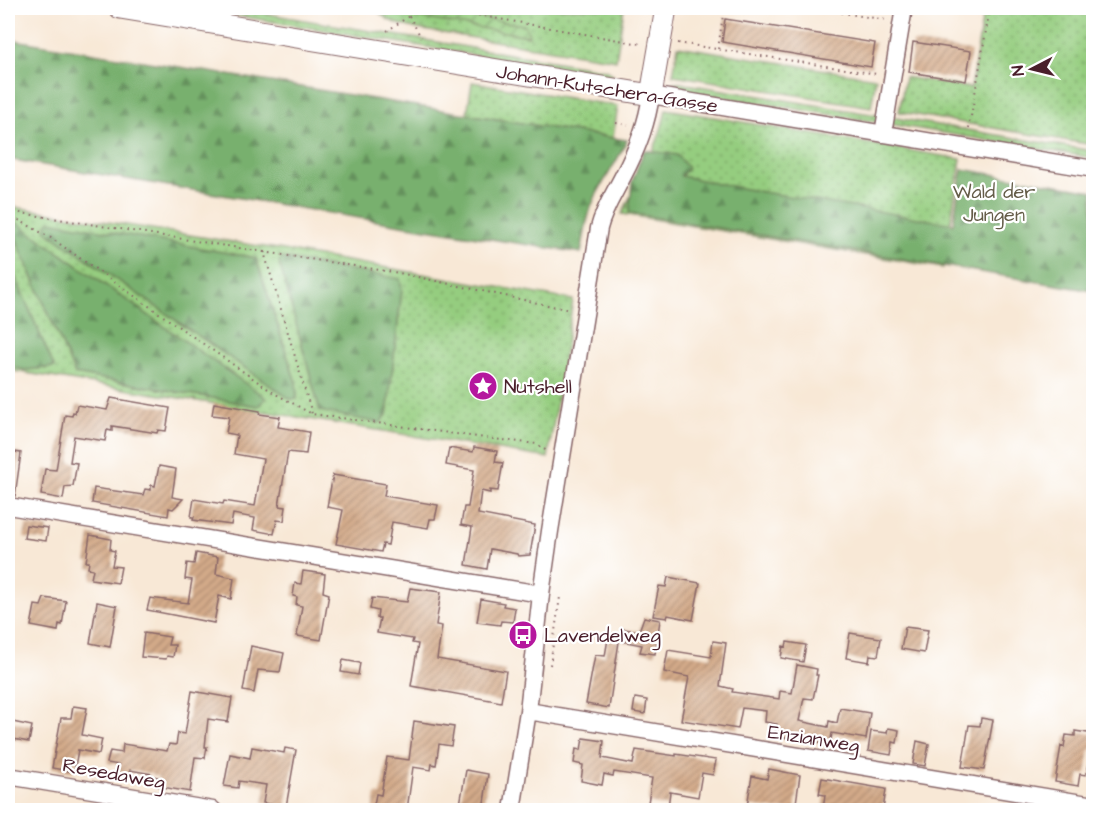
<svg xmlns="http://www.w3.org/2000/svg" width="1101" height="818" viewBox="0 0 1101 818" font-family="'Architects Daughter',sans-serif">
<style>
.grass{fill:url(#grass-dots);stroke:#707655;stroke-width:1.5;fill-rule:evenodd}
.forest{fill:url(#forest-firs);stroke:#61684c;stroke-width:1.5}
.garden{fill:url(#garden-furrows);stroke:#707655;stroke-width:1.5}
.building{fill:url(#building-hatch)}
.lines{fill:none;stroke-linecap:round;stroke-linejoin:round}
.minor-casing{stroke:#876567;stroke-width:19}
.tertiary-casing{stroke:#876567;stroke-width:23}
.path{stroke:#876567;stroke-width:2;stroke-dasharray:1.5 4.5;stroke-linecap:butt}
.minor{stroke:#fff;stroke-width:16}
.tertiary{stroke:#fff;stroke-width:21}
.labels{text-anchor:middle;stroke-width:4.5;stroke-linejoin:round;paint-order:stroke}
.street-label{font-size:20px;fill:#4a1f2b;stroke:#fff}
.park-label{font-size:20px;fill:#645c48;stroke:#fff}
.poi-label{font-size:20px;fill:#4a1f2b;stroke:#fff;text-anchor:start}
</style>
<defs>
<pattern id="grass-dots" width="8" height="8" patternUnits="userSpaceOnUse" patternTransform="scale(1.5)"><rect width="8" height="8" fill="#95cd7f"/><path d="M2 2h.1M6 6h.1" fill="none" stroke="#7ca668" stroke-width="1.8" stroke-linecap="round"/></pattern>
<pattern id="forest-firs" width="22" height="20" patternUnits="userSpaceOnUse" patternTransform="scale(1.5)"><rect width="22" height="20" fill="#78b06e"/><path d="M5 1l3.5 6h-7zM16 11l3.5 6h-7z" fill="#648f5b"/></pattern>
<pattern id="garden-furrows" width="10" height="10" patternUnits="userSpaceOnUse" patternTransform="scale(1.5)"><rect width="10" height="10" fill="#95cd7f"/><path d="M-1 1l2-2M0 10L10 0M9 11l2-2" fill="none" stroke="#7ca668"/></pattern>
<pattern id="building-hatch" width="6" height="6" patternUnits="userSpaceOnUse" patternTransform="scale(1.5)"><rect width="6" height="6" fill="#d3aa89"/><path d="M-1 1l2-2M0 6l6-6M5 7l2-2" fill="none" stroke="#ad8a70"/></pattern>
</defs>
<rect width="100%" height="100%" fill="#fff"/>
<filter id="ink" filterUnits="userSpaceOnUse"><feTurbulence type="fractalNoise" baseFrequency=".0167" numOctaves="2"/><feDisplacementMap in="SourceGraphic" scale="12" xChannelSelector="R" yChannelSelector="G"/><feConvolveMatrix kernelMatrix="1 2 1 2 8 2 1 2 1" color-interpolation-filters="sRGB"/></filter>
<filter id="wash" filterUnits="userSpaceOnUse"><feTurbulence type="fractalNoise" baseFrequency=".008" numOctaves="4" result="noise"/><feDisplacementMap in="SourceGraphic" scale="24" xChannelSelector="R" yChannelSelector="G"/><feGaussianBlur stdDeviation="1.35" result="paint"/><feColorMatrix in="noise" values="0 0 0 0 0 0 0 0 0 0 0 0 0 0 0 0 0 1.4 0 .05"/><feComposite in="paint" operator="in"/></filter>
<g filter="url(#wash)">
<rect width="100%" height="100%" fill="#f8e8d6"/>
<!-- grass -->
<path class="grass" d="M190 8H232L606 70 613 75 610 78 607 77Z
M376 8H624L616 60 417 29C401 25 385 22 376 8Z
M984 8H1093V145L899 112 905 77 971 88Z
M678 46 876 78 871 107 673 75Z
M472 82 618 106 613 138 467 114Z
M674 82 884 116 882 123 679 90Z
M666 109 961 159 943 268 622 214C637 181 660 146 666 109Z
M890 117 1093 151V158L889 124Z
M8 206 278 249 573 300 548 458 8 370V366L25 370 54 367 8 260ZM17 223 266 398 258 406 75 374 10 226ZM46 230 256 258 296 383 297 399H290ZM399 279 402 289 387 415 320 411 316 394Z"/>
<!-- forest -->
<path class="forest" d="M8 39 613 138 627 140C619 159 607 175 597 194 587 212 585 233 581 253L407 226 8 159Z
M644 150 677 155 688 168 681 176 751 190 953 224 962 169 1093 191V291L629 213 632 182Z
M49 221 256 258 296 383 297 399H290L45 230Z
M17 223 266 398 258 406 75 374 10 225Z
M282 258 400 279 402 289 387 415 380 423 320 411 279 262Z
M8 260 54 367 25 370 8 366Z"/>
<!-- garden -->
<path class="garden" d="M421 8 523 25 526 26 529 36 414 17Z"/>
<g id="blocks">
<!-- building -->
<path class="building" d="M725 19 875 43 871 67 722 42Z
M913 42 971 51 966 81 909 72Z
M111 398 170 408 166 431 158 430 157 433 112 426V431L107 430 105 441 74 436 70 462 77 463 73 486 65 487 63 499 41 495 45 469 56 470 65 415 72 416 73 412 75 413 77 405 107 410Z
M214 403 260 411 259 414 280 417 278 427 309 432 306 454 288 452 279 506 286 507 284 521 277 520 274 534 253 530 255 518 233 514 231 525 193 520 194 517H191L194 499 223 504 224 501 255 506 263 459 234 454 237 435 226 433 229 417 212 415Z
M474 447 497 451 495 462 503 463 498 491 490 490V493L481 491 478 514 535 525 530 555 518 556 517 554 490 549 487 569 466 565 472 527 461 525 464 507H468L474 470 446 465 449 448 473 452Z
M8 451 21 453 15 496H8Z
M159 466 176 469 172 497 183 499 173 509 169 508 168 516 92 503 94 488 143 495 145 489 151 490V485L155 486Z
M333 475 386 484 384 496 438 505 435 519H430L428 528 392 522 388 545 383 544 381 552 336 544 343 510 327 507Z
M26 525 48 528 46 541 24 538Z
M90 535 111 539 110 550 115 551 112 566 121 567 118 583 91 579 93 569 88 568 89 562H86Z
M196 553 218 557 216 574 234 578 231 599 219 596 214 623 147 610 150 598 188 603 192 580 185 579 187 563 194 564Z
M303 571 325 574 323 592 329 594 321 640 297 636 302 606 296 605 297 597 293 596 295 583 301 584Z
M668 577 700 583 693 620 668 615 667 618 653 616 659 586 666 587Z
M410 588 441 592 436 625 442 626 437 659 506 671 501 702 411 686 418 644 412 643 413 639 377 633 380 618H377L378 611 370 609 372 598 407 602Z
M44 598 66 601 62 625 59 624 58 631 31 626 35 605 41 606Z
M481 599 504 603 503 606 515 608 513 622 501 621 500 625 477 622Z
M97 602 117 606 110 647 90 643Z
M644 617 660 620 655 654 640 652 642 645 621 641 623 629 639 631Z
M905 627 928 630 924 653 901 649Z
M144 633 170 637 168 645H175L173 657 167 656 166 659 141 657Z
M609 633 620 635 609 708 586 704 595 655 605 656Z
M850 633 881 638 878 656 870 655 869 662 846 658Z
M713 641 726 643 720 686 733 689 732 692 779 699 780 691 792 693 797 665 817 669 816 675H818L813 699 804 698 799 721 828 727 829 721 837 723 840 708 870 713 866 739 832 733 830 745 775 736 777 724 765 722 766 711 742 708 738 729 681 720 689 677 664 672 668 650 711 657Z
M787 642 806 645 803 662 781 658 783 646 786 647Z
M251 646 284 653 280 672 258 670 254 693 243 691Z
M343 660 360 663 358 675 341 672Z
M192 691 232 698 228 722 208 719 205 747H207L205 758 195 757 190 792 156 786 158 777 152 776V774L130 770 128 780 117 778 119 765 107 763 110 751 122 753 123 744 167 751 169 744 176 745 178 733 185 734Z
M635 698 647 700 645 714 633 712Z
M73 706 87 708 82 735 102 739 99 754 78 750 74 772 52 768 61 718H71Z
M981 718 993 720 984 770 962 767 969 725 980 726Z
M8 721 32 726 29 742 8 738Z
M414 721 454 727 451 746 439 744 436 765 432 764 431 770 413 767 407 810H373L376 794 381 795 387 757 409 760Z
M888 728 899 730 897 743 893 742 891 755 868 751 871 731 887 733Z
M1075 731 1094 734V750L1090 749 1086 775 1080 774 1078 786 1055 782 1061 746 1064 747 1066 735 1075 736Z
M583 738 604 741 602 758 633 764 636 750 676 756V754L716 760 713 775 702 773 698 797 670 792 668 807 648 803 652 778 614 772 613 776 604 774 602 785 581 781 583 765 574 763 576 749 581 750Z
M917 741 929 744 925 766 913 764Z
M252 747 284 753 285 748 296 750 286 807 263 803 266 785 239 781 238 788 224 786 230 754 250 758Z
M769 769 800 775 795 810H777L747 806 752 776 767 779Z
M466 770 488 774 483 810H459Z
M822 778 886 789 883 810H823L825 795 819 794Z"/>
</g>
</g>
<g filter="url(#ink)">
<use href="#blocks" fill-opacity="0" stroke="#876567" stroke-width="1.5"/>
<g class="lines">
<!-- minor casing -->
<g class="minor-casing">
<path id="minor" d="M883 134 904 8
M8 506 541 594
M528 711 1094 805
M8 776 213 810
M512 810 528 711 541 594 550 531 599 228C604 208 614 194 623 176 637 150 647 125 651 95L1094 169"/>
</g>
<!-- tertiary casing -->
<g class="tertiary-casing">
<path id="tertiary" d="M120 8 651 95 666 8"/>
</g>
<!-- path -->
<path class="path" d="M437 8 641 44
M812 8 886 20
M409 16 421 37
M387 31 409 16 412 8
M678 43 877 74
M718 49 724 8
M616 123 628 125
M969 128 990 8
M8 211 264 252 312 414
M8 214 51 238 274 393 312 414 485 438 537 444 548 452
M264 252 399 273 570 310
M550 665 560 597 557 596"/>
<!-- minor -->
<use href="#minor" class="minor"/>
<!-- tertiary -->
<use href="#tertiary" class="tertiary"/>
</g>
</g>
<!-- icons -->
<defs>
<g id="sight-disc" transform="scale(1.5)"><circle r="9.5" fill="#b5179e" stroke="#fff"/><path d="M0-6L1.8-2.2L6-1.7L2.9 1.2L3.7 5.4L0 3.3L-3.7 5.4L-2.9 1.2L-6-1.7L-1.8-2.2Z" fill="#fff"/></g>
<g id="bus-disc" transform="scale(1.5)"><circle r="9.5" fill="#b5179e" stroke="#fff"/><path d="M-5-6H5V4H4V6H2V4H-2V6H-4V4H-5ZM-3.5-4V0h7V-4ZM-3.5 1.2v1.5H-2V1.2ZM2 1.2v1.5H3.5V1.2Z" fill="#fff"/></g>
</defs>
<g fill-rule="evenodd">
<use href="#sight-disc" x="483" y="386"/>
<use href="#bus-disc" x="523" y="635"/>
</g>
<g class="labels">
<!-- street labels -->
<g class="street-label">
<text transform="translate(607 88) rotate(9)" y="7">Johann-Kutschera-Gasse</text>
<text transform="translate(814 738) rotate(9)" y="7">Enzianweg</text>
<text transform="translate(114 773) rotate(10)" y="7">Resedaweg</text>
</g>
<!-- park labels -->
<g class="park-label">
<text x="994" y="198">Wald der<tspan x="994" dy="23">Jungen</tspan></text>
</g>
<!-- poi labels -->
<g class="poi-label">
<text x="504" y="393">Nutshell</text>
<text x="544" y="642">Lavendelweg</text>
</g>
</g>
<!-- margin -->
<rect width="1101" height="818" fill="none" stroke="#fff" stroke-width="30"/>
<!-- north arrow -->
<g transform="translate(1032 69) rotate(263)" stroke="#ffffff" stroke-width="4.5" paint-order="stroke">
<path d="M0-4.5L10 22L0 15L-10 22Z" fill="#4a1f2b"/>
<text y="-9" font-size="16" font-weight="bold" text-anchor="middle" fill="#4a1f2b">N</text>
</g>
</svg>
